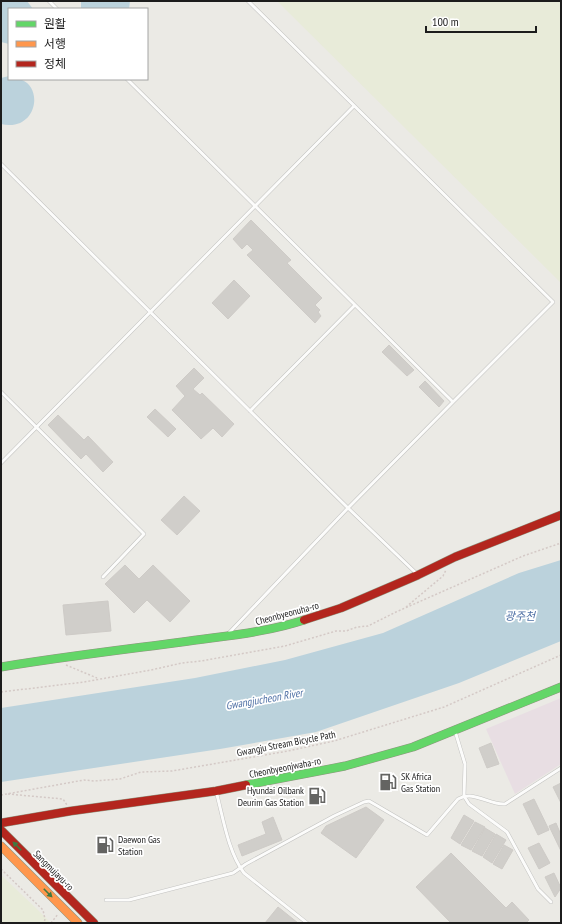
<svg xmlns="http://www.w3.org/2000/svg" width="562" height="924" viewBox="0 0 562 924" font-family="'PT Sans Narrow','Noto Sans KR',sans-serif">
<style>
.industrial{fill:#e8dee3}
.farmland{fill:#e8ebd9}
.water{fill:#bbd2dc}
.building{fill:#d0ceca;stroke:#cecbc7}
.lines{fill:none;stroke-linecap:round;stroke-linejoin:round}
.lane-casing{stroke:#c3c3c1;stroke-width:4}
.fast-casing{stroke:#8f937e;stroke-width:9}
.slow-casing{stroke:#8f937e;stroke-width:9}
.jam-casing{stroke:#8f937e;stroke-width:9}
.path{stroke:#d4c9c6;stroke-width:1.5;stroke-dasharray:2 2;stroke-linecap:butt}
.lane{stroke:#fcfcfb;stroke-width:3}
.fast{stroke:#63d668;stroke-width:8}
.slow{stroke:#ff974d;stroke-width:8}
.jam{stroke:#b3261e;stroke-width:8}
.oneway{fill:#407942}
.labels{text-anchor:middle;stroke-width:3.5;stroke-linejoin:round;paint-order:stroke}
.street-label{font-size:10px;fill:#1c1c1c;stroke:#fff}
.poi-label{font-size:10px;fill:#1c1c1c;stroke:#fff;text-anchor:start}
.water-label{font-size:11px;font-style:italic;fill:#4f70a5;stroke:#fff}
</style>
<rect width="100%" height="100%" fill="#ebeae5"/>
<!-- industrial -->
<path class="industrial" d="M561 698V764L515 794 486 729Z"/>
<!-- farmland -->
<path class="farmland" d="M277 1H561V283Z
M1 875 37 909 51 923H1Z"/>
<!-- water -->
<path class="water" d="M1 1H27L33 9H9V44L1 42Z
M81 1H130L129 9H81Z
M9 76V79C13 79 18 78 22 80 44 89 36 132 1 124V78Z
M561 560V641L459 683 316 732 220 749 1 782V708L195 678 285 660 383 633 519 573Z"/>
<!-- building -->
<path class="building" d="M251 220 291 260 287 263 322 298 315 305 320 310 318 312 321 316 315 323 247 255 253 250 247 244 242 249 233 239Z
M234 280 250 296 228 319 212 303Z
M389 345 414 370 407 376 382 352Z
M194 368 204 378 193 389 200 395 202 393 234 424 222 437 213 428 201 439 172 410 185 396 176 386Z
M425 381 444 401 439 407 419 387Z
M155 409 176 429 168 437 147 417Z
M58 415 84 440 88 436 113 462 103 472 86 454 81 459 48 425Z
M184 496 200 511 177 535 161 520Z
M125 565 139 579 153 565 190 601 170 622 147 600 134 613 105 584Z
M108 601 111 631 66 635 63 605Z
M491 743 499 764 487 768 479 748Z
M561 783V803L553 787Z
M534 799 549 830 538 835 523 804Z
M366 807 384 820 356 858 321 833 326 826Z
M464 815 474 821 460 844 451 838Z
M273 817 282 840 242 856 238 845 266 834 262 822Z
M475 822 485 827 471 850 461 845Z
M556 823 561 835V851L549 826Z
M485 828 495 834 482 856 472 851Z
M496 834 506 840 492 863 483 857Z
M539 843 550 863 539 869 528 848Z
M504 845 513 850 502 869 493 864Z
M451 853 506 908 512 902 529 920 526 923H451L416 887Z
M554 873 561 888 555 897 545 877Z
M278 907 298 923H265Z"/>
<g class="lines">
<!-- lane casing -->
<g class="lane-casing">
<path id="lane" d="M49 1 57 9
M248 1 553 302 453 402
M127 79 453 402 348 508 229 633
M1 164 348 508 417 574
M1 392 144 534 103 577
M250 411 355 305
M1 463 354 106
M455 731 465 764 464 796 469 804 507 832 538 889 551 902
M216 791C223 817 228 852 244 873L307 923
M106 900H129L233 873 246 864 334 816 364 802 369 801 427 835 458 799C474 790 488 805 505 804L561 768"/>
</g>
<!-- fast casing -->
<g class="fast-casing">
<path id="fast" d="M1 667C61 657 121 650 182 642 222 636 265 633 304 620
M246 785 345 766 413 747 561 687"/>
</g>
<!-- slow casing -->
<g class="slow-casing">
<path id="slow" d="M1 846 78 923"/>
</g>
<!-- jam casing -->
<g class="jam-casing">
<path id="jam" d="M304 620 341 608 418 575 455 557 561 515
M1 823 71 811 216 791 246 785
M1 830 94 923"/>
</g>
<!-- path -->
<path class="path" d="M406 607 443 576 446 570
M66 665 97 678
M1 692 84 682 151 670 182 663 201 661 285 646 336 631H346L357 627 368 626 396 612 523 556 561 543
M8 794 63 799 67 805
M1 795 84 780 94 781 120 779 141 772 172 771 288 751 334 741 444 707 561 655
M1 869 43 910 45 919 44 923
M51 923 58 914"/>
<!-- lane -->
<use href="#lane" class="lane"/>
<!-- fast -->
<use href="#fast" class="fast"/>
<!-- slow -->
<use href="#slow" class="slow"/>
<!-- jam -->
<use href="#jam" class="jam"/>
</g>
<!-- one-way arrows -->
<defs><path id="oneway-solid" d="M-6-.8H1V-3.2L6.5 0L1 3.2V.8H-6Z"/></defs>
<g class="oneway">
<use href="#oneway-solid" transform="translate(17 846) rotate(-135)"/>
<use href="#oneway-solid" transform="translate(48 893) rotate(45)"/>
</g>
<!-- icons -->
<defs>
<g id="fuel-bare" transform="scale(1.38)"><path d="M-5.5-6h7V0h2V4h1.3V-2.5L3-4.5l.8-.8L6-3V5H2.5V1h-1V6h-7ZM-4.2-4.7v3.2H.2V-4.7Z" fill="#646462" stroke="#fff" stroke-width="2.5" paint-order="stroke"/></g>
</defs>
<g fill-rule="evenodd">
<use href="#fuel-bare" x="388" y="782"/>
<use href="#fuel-bare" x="317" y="796"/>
<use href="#fuel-bare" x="105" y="845"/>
</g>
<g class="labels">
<!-- street labels -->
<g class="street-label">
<text transform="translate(287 613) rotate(-15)" y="4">Cheonbyeonuha-ro</text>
<text transform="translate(286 743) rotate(-11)" y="4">Gwangju Stream Bicycle Path</text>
<text transform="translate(285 767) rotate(-11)" y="4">Cheonbyeonjwaha-ro</text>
<text transform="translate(54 870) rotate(45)" y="4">Sangmujayu-ro</text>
</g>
<!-- poi labels -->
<g class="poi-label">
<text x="401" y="780">SK Africa<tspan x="401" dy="12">Gas Station</tspan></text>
<text x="304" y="794" text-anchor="end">Hyundai Oilbank<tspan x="304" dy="12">Deurim Gas Station</tspan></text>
<text x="118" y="843">Daewon Gas<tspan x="118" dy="12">Station</tspan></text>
</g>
<!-- water labels -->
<g class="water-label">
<text x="520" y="620">광주천</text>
<text transform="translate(264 699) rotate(-10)" y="4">Gwangjucheon River</text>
</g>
</g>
<!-- border -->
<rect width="562" height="924" fill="none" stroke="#1c1c1c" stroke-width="4"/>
<!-- legend -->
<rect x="8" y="8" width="140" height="72" fill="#ffffff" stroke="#a4a4a4"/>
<rect x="16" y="21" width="20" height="6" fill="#63d668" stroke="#a4a4a4"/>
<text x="44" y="28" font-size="12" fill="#1c1c1c">원활</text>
<rect x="16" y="41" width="20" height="6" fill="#ff974d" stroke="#a4a4a4"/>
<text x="44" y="48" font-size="12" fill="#1c1c1c">서행</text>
<rect x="16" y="61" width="20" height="6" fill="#b3261e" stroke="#a4a4a4"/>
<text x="44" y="68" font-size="12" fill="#1c1c1c">정체</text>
<!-- scale -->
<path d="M426 26v6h110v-6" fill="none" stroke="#1c1c1c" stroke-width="2"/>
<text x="432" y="26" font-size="12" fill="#1c1c1c" stroke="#ffffff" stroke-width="3" paint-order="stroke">100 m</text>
</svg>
